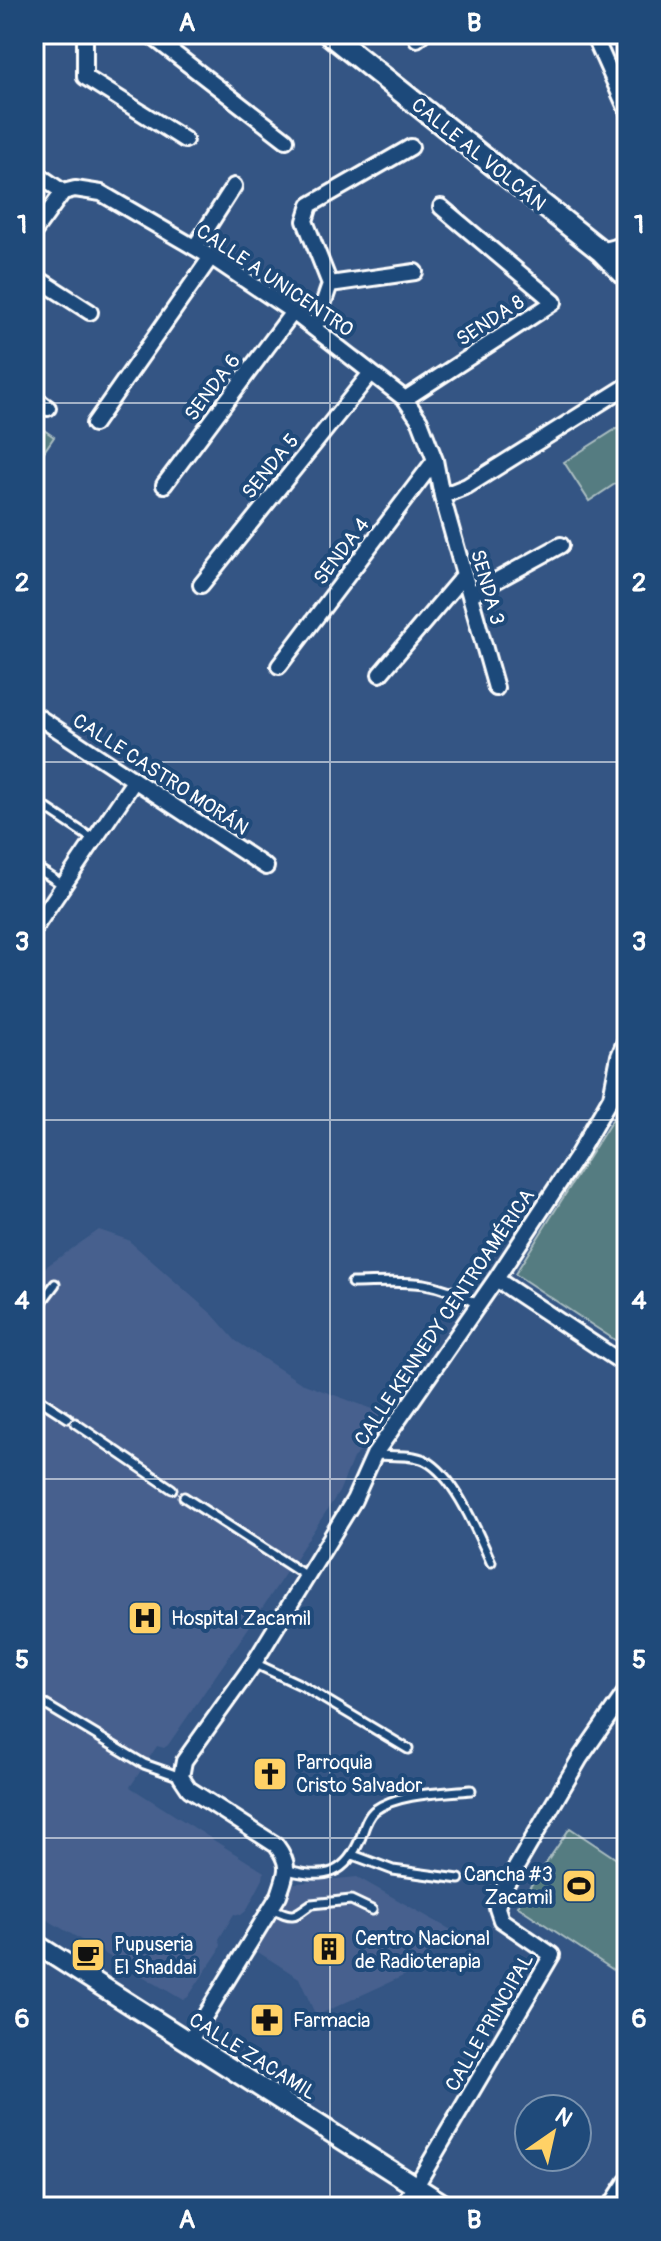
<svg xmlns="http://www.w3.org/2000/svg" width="661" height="2241" viewBox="0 0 661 2241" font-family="Pangolin,sans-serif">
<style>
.built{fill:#47618e}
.green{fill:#547b81;stroke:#aabdc0;stroke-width:2}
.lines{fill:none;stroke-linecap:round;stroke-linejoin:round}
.service-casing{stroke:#fff;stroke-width:13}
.minor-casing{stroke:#fff;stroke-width:20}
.tertiary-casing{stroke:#fff;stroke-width:24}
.secondary-casing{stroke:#fff;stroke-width:26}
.service{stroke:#1f4a7a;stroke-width:7}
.minor{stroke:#1f4a7a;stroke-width:14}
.tertiary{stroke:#1f4a7a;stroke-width:18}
.secondary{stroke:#1f4a7a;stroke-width:20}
.grid{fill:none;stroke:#fff;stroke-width:2;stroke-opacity:0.55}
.labels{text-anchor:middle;stroke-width:8;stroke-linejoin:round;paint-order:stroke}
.street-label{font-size:20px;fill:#fff;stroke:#1f4a7a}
.poi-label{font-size:20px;fill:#fff;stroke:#1f4a7a;text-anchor:start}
.neatline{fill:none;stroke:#fff;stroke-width:3}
.grid-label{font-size:26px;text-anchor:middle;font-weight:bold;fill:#fff}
</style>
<rect width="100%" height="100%" fill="#345584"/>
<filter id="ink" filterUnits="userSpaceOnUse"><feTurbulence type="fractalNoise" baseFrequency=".0125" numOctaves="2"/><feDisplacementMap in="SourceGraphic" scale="16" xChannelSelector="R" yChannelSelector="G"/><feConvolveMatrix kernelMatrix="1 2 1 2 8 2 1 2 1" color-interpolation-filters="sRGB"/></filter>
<g filter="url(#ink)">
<!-- built -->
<path class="built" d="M99 1230 128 1240 213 1315 236 1341 301 1383 381 1412 368 1445 353 1458 339 1492 265 1604 168 1745 164 1748 157 1746 130 1787 264 1872 263 1879 246 1911 241 1915 234 1914 219 1939 221 1945 219 1951 188 1997 183 2000 34 1912V1275Z
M357 1877 453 1931 414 1971 316 2016 299 1978 250 1947 288 1884Z"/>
<!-- green -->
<path class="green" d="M34 423 54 437 34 466Z
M624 424 627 429V476L589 501 564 462Z
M621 1106 627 1110V1348L515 1274Z
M570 1828 627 1866V1979L517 1906Z"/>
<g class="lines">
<!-- service casing -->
<g class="service-casing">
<path id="service" d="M34 800 94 840
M34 866 63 885
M352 1283C404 1282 431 1277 477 1304
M34 1312 55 1284
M34 1396 68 1418
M75 1423 172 1489
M376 1455C391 1456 413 1454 426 1461 455 1476 478 1534 491 1562
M184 1497 306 1576
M254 1663 301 1685 408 1749
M34 1698 144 1764 181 1777
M353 1855 393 1870 459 1879
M288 1870C325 1880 346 1875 361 1837 364 1828 367 1816 375 1810 398 1793 443 1793 471 1790
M271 1908C294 1918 292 1918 311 1904L351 1900 372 1910"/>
</g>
<!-- minor casing -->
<g class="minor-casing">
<path id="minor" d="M85 34V77L185 140
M149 34 286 140
M593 34 627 110
M417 39 422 34
M34 172 63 192
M34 232 63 192 75 189 101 193 211 257 293 312 405 399 420 421 435 460 442 496 496 688
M195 247 234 186
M601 251 627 244
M34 276 90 312
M330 284 415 272
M315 328 330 284 305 221 310 205 411 147
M34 398 48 408
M405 399 554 302 441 207
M94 424 211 257
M164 485 293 312
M442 496 467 486 627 386
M201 585 371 373
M470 595 561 545
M279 666 435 460
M380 674 464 575
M34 714 266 867
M34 929 134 781
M496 1279 627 1366
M189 2042 279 1895C287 1872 291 1865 276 1845L189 1789 181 1777 184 1761 254 1663 354 1500 374 1455 496 1279 577 1156 611 1097 619 1056 627 1037
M400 2207 416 2186 552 1955 501 1920 497 1908 500 1895 580 1758 627 1690
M610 2207 627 2181"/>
</g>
<!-- tertiary casing -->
<g class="tertiary-casing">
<path id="tertiary" d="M34 1943 448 2207"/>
</g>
<!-- secondary casing -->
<g class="secondary-casing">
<path id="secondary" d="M329 34 601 251 627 277"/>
</g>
<!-- service -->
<use href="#service" class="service"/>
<!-- minor -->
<use href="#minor" class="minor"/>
<!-- tertiary -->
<use href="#tertiary" class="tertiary"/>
<!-- secondary -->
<use href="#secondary" class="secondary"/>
</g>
</g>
<!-- grid -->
<path class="grid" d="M330 34V2207M34 403H627M34 762H627M34 1120H627M34 1479H627M34 1838H627"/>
<!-- icons -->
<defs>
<g id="hospital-square" transform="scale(1.8)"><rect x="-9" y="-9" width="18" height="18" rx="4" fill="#ffd166" stroke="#1f4a7a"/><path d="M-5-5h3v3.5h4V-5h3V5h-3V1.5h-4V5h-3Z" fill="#111"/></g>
<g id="church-square" transform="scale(1.8)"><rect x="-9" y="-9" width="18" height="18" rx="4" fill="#ffd166" stroke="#1f4a7a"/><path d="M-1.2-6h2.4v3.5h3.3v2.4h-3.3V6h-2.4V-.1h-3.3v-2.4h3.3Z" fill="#111"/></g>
<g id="stadium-square" transform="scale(1.8)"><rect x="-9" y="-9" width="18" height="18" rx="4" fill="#ffd166" stroke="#1f4a7a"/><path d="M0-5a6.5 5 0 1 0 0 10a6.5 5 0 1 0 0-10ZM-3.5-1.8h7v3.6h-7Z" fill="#111"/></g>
<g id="building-square" transform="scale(1.8)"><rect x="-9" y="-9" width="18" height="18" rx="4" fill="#ffd166" stroke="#1f4a7a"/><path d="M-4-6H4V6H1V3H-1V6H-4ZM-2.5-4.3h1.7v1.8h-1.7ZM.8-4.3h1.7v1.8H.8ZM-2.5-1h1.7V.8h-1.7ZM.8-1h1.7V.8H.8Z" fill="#111"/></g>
<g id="cafe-square" transform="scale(1.8)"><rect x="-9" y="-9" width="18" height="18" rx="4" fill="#ffd166" stroke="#1f4a7a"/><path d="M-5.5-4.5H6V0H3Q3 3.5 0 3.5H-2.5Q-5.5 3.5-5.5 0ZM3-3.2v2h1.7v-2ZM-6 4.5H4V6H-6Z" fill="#111"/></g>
<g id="pharmacy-square" transform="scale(1.8)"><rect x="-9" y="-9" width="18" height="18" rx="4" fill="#ffd166" stroke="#1f4a7a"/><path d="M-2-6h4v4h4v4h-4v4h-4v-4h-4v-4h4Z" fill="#111"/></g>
</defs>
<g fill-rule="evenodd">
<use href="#hospital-square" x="145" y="1618"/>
<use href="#church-square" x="270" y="1774"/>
<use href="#stadium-square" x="579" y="1886"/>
<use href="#building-square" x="329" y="1949"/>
<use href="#cafe-square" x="88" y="1955"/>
<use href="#pharmacy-square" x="267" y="2020"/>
</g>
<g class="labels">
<!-- street labels -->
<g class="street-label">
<text transform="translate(479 154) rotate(39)" y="7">CALLE AL VOLCÁN</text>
<text transform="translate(275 280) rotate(34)" y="7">CALLE A UNICENTRO</text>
<text transform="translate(490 320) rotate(-33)" y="7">SENDA 8</text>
<text transform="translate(212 387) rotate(-53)" y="7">SENDA 6</text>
<text transform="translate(270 466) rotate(-51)" y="7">SENDA 5</text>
<text transform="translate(341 551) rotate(-53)" y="7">SENDA 4</text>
<text transform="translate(488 587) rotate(74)" y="7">SENDA 3</text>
<text transform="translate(161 774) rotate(33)" y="7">CALLE CASTRO MORÁN</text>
<text transform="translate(444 1317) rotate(-56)" y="7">CALLE KENNEDY CENTROAMÉRICA</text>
<text transform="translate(489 2022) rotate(-60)" y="7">CALLE PRINCIPAL</text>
<text transform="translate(253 2056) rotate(32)" y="7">CALLE ZACAMIL</text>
</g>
<!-- poi labels -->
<g class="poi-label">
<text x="171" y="1625">Hospital Zacamil</text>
<text x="296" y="1769">Parroquia<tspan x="296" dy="23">Cristo Salvador</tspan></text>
<text x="553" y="1881" text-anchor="end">Cancha #3<tspan x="553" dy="23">Zacamil</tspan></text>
<text x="355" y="1945">Centro Nacional<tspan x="355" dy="23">de Radioterapia</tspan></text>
<text x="114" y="1951">Pupuseria<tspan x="114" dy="23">El Shaddai</tspan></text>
<text x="293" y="2027">Farmacia</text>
</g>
</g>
<!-- margin -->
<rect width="661" height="2241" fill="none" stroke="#1f4a7a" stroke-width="88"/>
<!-- north arrow -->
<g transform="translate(553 2133) rotate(34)"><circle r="38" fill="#1f4a7a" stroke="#7992af" stroke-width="2"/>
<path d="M0-6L14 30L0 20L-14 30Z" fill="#ffd166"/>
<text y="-12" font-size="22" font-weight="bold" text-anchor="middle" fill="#ffffff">N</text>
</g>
<rect x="44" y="44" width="573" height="2153" class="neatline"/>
<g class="grid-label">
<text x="187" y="31">A</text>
<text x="474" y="31">B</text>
<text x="22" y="233">1</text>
<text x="639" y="233">1</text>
<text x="22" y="591">2</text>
<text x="639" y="591">2</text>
<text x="22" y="950">3</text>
<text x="639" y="950">3</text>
<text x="22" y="1309">4</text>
<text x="639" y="1309">4</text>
<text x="22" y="1668">5</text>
<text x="639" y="1668">5</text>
<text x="22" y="2027">6</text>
<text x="639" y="2027">6</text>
<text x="187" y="2228">A</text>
<text x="474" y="2228">B</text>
</g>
</svg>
